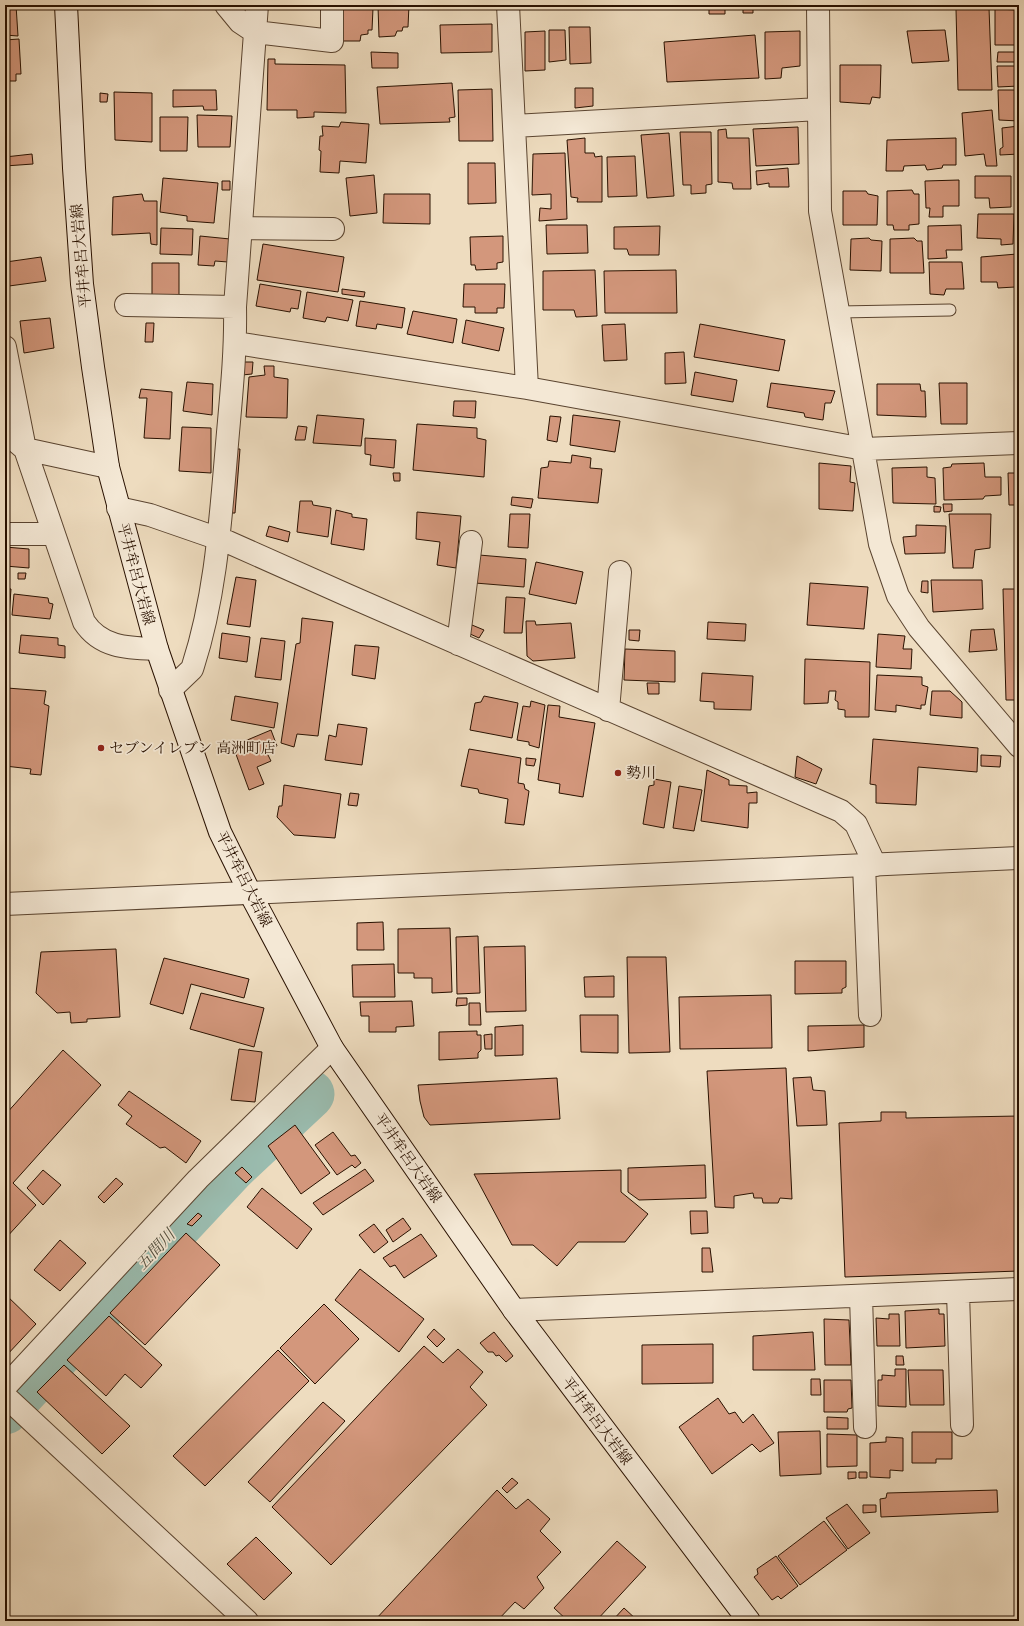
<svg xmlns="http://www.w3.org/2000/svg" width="1024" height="1626" viewBox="0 0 1024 1626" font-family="Cardo,'Noto Serif JP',serif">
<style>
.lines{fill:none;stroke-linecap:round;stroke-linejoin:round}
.river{stroke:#9abcaf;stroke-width:49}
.building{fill:#d3977c;stroke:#291100}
.service-casing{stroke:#5a4430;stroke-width:13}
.minor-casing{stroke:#5a4430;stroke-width:24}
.tertiary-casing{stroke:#5a4430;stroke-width:24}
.secondary-casing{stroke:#291100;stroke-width:24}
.service{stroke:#f4e8d5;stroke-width:11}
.minor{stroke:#f4e8d5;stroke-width:22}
.tertiary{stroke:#f4e8d5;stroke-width:22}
.secondary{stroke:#f4e8d5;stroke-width:22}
.poi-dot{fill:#8f2418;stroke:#f4e8d5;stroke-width:1.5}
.labels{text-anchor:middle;stroke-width:3.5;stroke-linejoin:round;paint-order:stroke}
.street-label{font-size:15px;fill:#291100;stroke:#f4e8d5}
.poi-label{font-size:15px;fill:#291100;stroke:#f4e8d5;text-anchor:start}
.water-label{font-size:16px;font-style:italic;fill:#514d3d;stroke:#f4e8d5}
</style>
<rect width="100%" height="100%" fill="#eedcbf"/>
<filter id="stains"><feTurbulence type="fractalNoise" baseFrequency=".005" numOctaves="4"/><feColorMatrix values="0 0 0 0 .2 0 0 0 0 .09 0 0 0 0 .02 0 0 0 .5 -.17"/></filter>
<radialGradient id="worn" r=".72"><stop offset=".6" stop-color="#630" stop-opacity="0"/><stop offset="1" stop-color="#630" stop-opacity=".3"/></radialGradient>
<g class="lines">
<!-- river -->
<path class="river" d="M5 1410 232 1167 310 1094"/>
</g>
<!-- building -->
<path class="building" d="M5 5H16L18 36 5 35Z
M409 5 408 27H403L402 31H397L395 36 379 37 378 6Z
M547 5H604L547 9Z
M709 5H725V14H709Z
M753 6V13H743V7Z
M342 8H373L372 30H368V34L361 35 360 41H342Z
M989 8 992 90H958L956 9Z
M995 9 1019 10V45H995Z
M492 24V52L441 53 440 25Z
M569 27H590L591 63 570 64Z
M549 30H565L566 60 549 62Z
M945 30 949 61 912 63 907 31Z
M545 31V70L525 71V32Z
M800 31V66L782 68 781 78 765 79V32Z
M755 35 759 78 667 82 664 42Z
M19 39 21 74H16V81H5V40Z
M371 52 398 53V68H372Z
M998 52H1019V62H997Z
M268 59H275V64L345 65 346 113 314 112V117L297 118V110H267Z
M840 65H881L880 98 872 97 870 104 840 102Z
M997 66H1019V86L998 87Z
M452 83 455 117 449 118 450 122 380 124 377 87Z
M575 88H593V106L575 108Z
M492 89 493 141H459L458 90Z
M173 90H216L217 110H204L203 106 173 107Z
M998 90H1019V121L999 120Z
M114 92 152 93V142L115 140Z
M100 93 108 94 107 102H100Z
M992 110 997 166H986L984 154 965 156 962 113Z
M197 115 232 116 230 147H198Z
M160 117H188L187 151H160Z
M341 122 369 124 366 163 340 161 339 173 320 172 321 151 319 150 320 136H323L322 126 339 127Z
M1019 126V154L1000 155V149L1003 147 1002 128Z
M798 127 799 164 756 166 753 129Z
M726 129 727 138H749L751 189H733L732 183 718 182V130Z
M680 132H711L712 184 706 185V193L691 194V185H683Z
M669 133 674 196 647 198 641 135Z
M585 138V153H594L595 157 602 156V202H577L578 198 571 197 567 140Z
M956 138V165H943L942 168 927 170 925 165 904 166 903 171H886L887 140Z
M565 153 567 219 539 221 540 208 551 209V194L532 195 533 154Z
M32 154 33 164 5 166V157Z
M635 156 637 196 608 197 607 157Z
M468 163H495L496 203 468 204Z
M788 168 789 187H769V183L757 185 756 171Z
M374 175 377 213 350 216 346 178Z
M975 176H1011V207L990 208 989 198H975Z
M163 178 218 183 214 223 187 221V216L160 212Z
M959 180V206H943V217H929L930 208H926L925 181Z
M222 181H230V190H222Z
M912 190 914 194H919V224L909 225V230H894L893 225H887V191Z
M843 191H866L868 194 878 196 877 225H843Z
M142 194 144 201H157V245L151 244 150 233 112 235 113 197Z
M384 194H430V224L383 223Z
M978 214H1014L1013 244 1001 245V239L977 238Z
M546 225H587L588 253 547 254Z
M961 225 962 250H946L947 258 928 259V226Z
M660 226 659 255H629L627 249H614V227Z
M161 228 193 229 192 255 160 254Z
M200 236 230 239 228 262 215 261 214 266 198 265Z
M503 236V262L497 263V269L476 270 475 265H471L470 237Z
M869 238 871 240 882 241 881 271 850 270 851 239Z
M914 238 917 241H922L924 273H890V239Z
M263 244 344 257 338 292 257 280Z
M1017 254 1015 287 998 288 997 282H981V257Z
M41 257 46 281 9 286 6 262Z
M929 262H962L964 289H946L944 295 930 294Z
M152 263H179V298L152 299Z
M595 270 597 316 576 317 574 310H543V271Z
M676 270 677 313H605L604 271Z
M260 284 301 291 298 309 291 308 290 312 256 306Z
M464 284H505L504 308H497V313H475V307H463Z
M342 289 365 292 364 297 342 294Z
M307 292 353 300 348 321 327 317 325 322 303 318Z
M360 301 405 308 402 328 377 324 376 329 356 326Z
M413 311 457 319 453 343 407 334Z
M50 318 54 348 24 353 20 321Z
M466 320 504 328 499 351 462 343Z
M146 323H154L153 342H145Z
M625 324 627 360 604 361 602 325Z
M700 324 785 340 779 371 694 357Z
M684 352 686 383 665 384V353Z
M243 362H253L252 374 242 375Z
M264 366H274V377L288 379 287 418 246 417 249 377 265 375Z
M695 372 737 380 733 402 691 395Z
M187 382 213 384 212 415 183 411Z
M771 383 835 391 831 403H825L823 420 805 417 804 413 767 407Z
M939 383H967V424H941Z
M877 384H920L921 391H925L926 417 877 415Z
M141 389 172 392 170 439 144 438 147 398H139Z
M454 401H476L475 418 453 416Z
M317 415 364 419 361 446 313 443Z
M573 415 620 421 615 452 570 445Z
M550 416 561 417 557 442 547 440Z
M417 424 477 428V438L486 440 484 477 413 470Z
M298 426 307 427 305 440H295Z
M182 427 211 428V473L179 471Z
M365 438 396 440 394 468 370 465 371 455 365 454Z
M234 449H240L235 513H229Z
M572 455 591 458 590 468 602 469 598 503 538 498 541 468 548 467 549 461 571 463Z
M819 463 851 466 850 482 855 483 853 511 819 509Z
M984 463 985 477H1001V495L985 496 983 499 944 500 943 468 951 467 952 464Z
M927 467V477L935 478 936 504 893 503 892 468Z
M393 473H400V481H394Z
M1008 473H1018L1019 505H1009Z
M512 497 533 499 531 508 511 505Z
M300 501H312L313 505 331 508 328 537 297 532Z
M943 504H952V511L944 512Z
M934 506 941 507 940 512H934Z
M336 510 352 514V517L367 519 364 550 331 544Z
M417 512 461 516 456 568 437 565 440 542 416 539Z
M510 514H530L528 548 508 547Z
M949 514H991L990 548 975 550 973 568H953Z
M916 525 946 526 945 553 905 554 903 537 916 536Z
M269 526 290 532 288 542 266 536Z
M5 547 29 549V568L5 566Z
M479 555 526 559 524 587 475 583Z
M536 562 583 572 576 604 529 594Z
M18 573H26L25 579H18Z
M236 577 256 580 250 627 227 624Z
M931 580H982L983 609 933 612Z
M922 581H928V593L921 592Z
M810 583 868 587 864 629 807 625Z
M5 588 11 589 9 617H5Z
M1003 589H1019V700H1006Z
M14 594 48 598 49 603 53 604 50 619 12 615Z
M506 597 525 598 522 633H504Z
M302 618 333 622 318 736 297 734 294 747 281 743 296 644 300 643Z
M526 621H535L536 625 571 623 575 658 533 661 527 656Z
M708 622 746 624 745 641 707 639Z
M472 625 484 630 479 638 468 633Z
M994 629 997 650 969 652 971 630Z
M629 630H640L639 641 629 640Z
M222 633 250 637 247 662 219 658Z
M878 634 905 636 903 649H912L911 669 876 667Z
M5 635H9L5 666Z
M21 635 58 638V645L65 646V658L19 653Z
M261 638 285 641 281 680 255 677Z
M355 645 379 647 375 679 352 675Z
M625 649 675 651V682L624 680Z
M805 659 870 662 869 717H845V710L838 709V702L835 700 836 691H829L828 703 804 704Z
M702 673 753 676 751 710 714 709V702L700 701Z
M877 675 922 677V685L928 687 925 705H921V709L896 705V712L875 710Z
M647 683H659V694H648Z
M7 688 46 691 44 704 49 706 41 775 30 774 31 769 5 766V706Z
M932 691H950L962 702V718L930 715Z
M235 696 278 703 274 728 231 720Z
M484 696 518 703 512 738 470 730 475 703 481 702Z
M531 701 545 705 539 748 529 745V742L517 740 523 706 530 707Z
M548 705 560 706 559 717 595 723 583 797 559 793 560 784 538 780Z
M338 724 367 728 362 765 325 760 329 735 336 737Z
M271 730 277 746 266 751 271 761 257 767 264 784 249 790 233 746Z
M873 739 978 748 977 772 918 767 916 805 876 803V785L870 784Z
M469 749 521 758 518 783 524 784 525 789 529 791 524 825 505 823 508 799 479 793 478 789 461 786Z
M981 755 1001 756 1000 767 981 766Z
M797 756 822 769 816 784 795 777Z
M526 758 536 759 534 766 526 765Z
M707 770 729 780V785L747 786V793L757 792V803H749L748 828 701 821Z
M654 779 671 782 664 828 643 824 649 786 654 785Z
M284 785 341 794 335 838 294 835 277 817 279 806H282Z
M679 786 702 790 694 831 673 828Z
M350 793 359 794 357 806 348 805Z
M383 922 384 950H357V923Z
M450 928 452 992 432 993V978H414V973H398V929Z
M478 936 480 993 457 994 456 937Z
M525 946 526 1011 486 1012 484 947Z
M116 949 120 1017 87 1019V1022L71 1023 70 1012 57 1013 36 993 41 952Z
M627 957H666L670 1052 629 1053Z
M164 958 249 979 244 998 191 984 183 1014 150 1004Z
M795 961H846V987L842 989V993L795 994Z
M394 964 395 997H353L352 965Z
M614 976V997H585L584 977Z
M201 993 264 1008 254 1047 190 1029Z
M771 995 772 1048 680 1049 679 997Z
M457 998H467V1005L456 1006Z
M412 1001 414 1026 396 1027V1032H369V1016H361L360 1002Z
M469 1003H480L481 1025H469Z
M580 1015H618V1053L581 1052Z
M523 1025V1055L495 1056V1027Z
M864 1025V1047L808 1051V1026Z
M477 1031V1035H481V1050L478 1053V1058L439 1060V1032Z
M492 1034V1049H485L484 1035Z
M239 1049 262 1052 255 1102 231 1100Z
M63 1050 101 1085 13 1183 36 1205 5 1239V1115Z
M786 1068 792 1199 780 1198 778 1203H763L762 1198H754L753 1193 734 1196V1208L715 1207 707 1071Z
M811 1077 813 1090 825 1091 827 1125 797 1126 793 1078Z
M557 1078 560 1119 430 1125 424 1117 420 1101 418 1085Z
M129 1091 201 1141 186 1163 165 1147 160 1148 126 1124 132 1116 118 1105Z
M881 1112H906V1118L1019 1116V1271L845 1277 839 1123 881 1121Z
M295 1125 330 1173 301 1194 268 1146Z
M333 1132 351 1156 355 1155 361 1163 355 1168 352 1165 337 1175 315 1145Z
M705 1165 706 1198 639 1200 628 1192V1168Z
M242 1167 252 1177 246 1183 235 1173Z
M365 1169 374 1181 323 1215 313 1203Z
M43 1170 61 1185 43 1205 27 1188Z
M621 1170V1192L648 1214 625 1242H578L557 1266 533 1245H512L474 1174Z
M116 1178 123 1184 104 1203 98 1197Z
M262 1188 312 1229 297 1249 247 1207Z
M690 1211H707L708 1233 691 1234Z
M198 1213 202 1216 192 1226 187 1224Z
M403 1218 411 1229 393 1242 386 1230Z
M374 1224 388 1242 374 1253 359 1235Z
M186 1233 220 1265 145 1345 110 1313Z
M421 1234 437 1256 404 1278 395 1265 390 1267 383 1258Z
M60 1240 86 1263 60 1291 34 1270Z
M702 1248H710L713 1272H702Z
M360 1269 424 1319 399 1352 335 1300Z
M5 1294 36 1324 5 1357Z
M324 1304 359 1339 315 1384 280 1348Z
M939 1309V1314H944L945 1346 906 1348 905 1311Z
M889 1314H899L900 1346H877L876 1318 889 1319Z
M109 1316 162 1365 141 1388 125 1374 106 1396 67 1360Z
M824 1319 849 1320 851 1365H825Z
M434 1329 445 1339 437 1347 427 1337Z
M1018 1329H1019V1380Z
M494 1332 513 1356 506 1362 499 1355 496 1356 493 1352H488L480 1343Z
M813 1332 815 1370H753V1336Z
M713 1344V1383L642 1384V1345Z
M424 1346 443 1363 458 1349 483 1372 470 1387 487 1405 331 1565 272 1507Z
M278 1350 309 1381 205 1486 173 1456Z
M896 1356H903L904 1365H896Z
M64 1365 130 1426 102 1454 37 1392Z
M895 1369H906V1407L878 1406V1380H882V1375L895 1376Z
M908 1370H943L944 1405H910Z
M811 1379H820L821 1395H811Z
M824 1380H851L852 1408 848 1409 847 1412H824Z
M718 1398 729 1414 735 1412 743 1423 753 1414 774 1443 760 1452 752 1444 712 1474 679 1427Z
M323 1402 345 1421 270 1502 248 1482Z
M827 1417 848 1418V1429H827Z
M820 1431 821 1474 780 1476 778 1432Z
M912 1432H952V1459H936V1463H912Z
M827 1434 857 1435V1466L827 1467Z
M886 1437 903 1438V1471L890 1470V1478L870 1477V1443L886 1442Z
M848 1472H856V1478L848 1479Z
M859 1472H867V1478H859Z
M512 1478 518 1483 507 1493 502 1488Z
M497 1490 516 1509 528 1499 550 1519 540 1531 561 1552 537 1577 544 1588 524 1609 515 1602 497 1621H374Z
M997 1490 998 1512 881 1517 880 1499 886 1498 887 1493Z
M847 1504 870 1533 848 1549 826 1518Z
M863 1505H876V1512L863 1513Z
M824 1521 847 1550 800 1585 778 1556Z
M256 1537 292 1573 264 1600 227 1564Z
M617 1541 646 1567 596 1621H568L554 1608Z
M776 1556 798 1586 781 1599 778 1596 772 1600 754 1577 758 1574 757 1569Z
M624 1608 638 1621H612Z"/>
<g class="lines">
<!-- service casing -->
<g class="service-casing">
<path id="service" d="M839 312 950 310"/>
</g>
<!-- minor casing -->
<g class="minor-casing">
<path id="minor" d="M226 5 240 22 255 32 332 41V5
M508 5 527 388
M818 5 820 211 880 544 898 596 919 628 1019 746
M514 126 819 109
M241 228 333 229
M126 305 235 307
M236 343 527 388 864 449 1019 443
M5 347 25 449 84 622C101 648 128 648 157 649
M5 432 25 449 108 467
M118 508 150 515 228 542 347 595 841 811 856 824 875 865
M5 534H54
M458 644 471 542
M170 690 192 669 193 666C215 598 220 526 226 456 230 406 236 357 235 307L257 5
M608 710 620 572
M864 865 870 1015
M958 1292 962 1425
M861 1296 865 1427
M514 1310 1019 1289
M5 1387 198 1179 332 1048
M5 1396 247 1621"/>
</g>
<!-- tertiary casing -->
<g class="tertiary-casing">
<path id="tertiary" d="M5 904 1019 858"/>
</g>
<!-- secondary casing -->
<g class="secondary-casing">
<path id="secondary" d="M66 5 74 168 82 284 93 367 108 467 157 649 220 832 250 893 332 1048 514 1310 749 1621"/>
</g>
<!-- service -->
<use href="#service" class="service"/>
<!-- minor -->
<use href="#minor" class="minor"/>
<!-- tertiary -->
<use href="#tertiary" class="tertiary"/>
<!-- secondary -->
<use href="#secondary" class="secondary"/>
</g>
<!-- markers -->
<g class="poi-dot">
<circle cx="101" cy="748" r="4"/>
<circle cx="618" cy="773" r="4"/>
</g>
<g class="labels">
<!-- street labels -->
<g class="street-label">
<text transform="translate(81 256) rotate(-95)" y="5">平井牟呂大岩線</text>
<text transform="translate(136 574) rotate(75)" y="5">平井牟呂大岩線</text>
<text transform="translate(244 879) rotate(63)" y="5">平井牟呂大岩線</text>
<text transform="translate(408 1158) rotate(55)" y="5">平井牟呂大岩線</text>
<text transform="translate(597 1421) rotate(53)" y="5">平井牟呂大岩線</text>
</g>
<!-- poi labels -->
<g class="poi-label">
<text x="109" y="753">セブンイレブン 高洲町店</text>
<text x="626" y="778">勢川</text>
</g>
<!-- water labels -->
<g class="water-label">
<text transform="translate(155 1249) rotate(-47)" y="6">五間川</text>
</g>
</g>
<!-- margin -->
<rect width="1024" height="1626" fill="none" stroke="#eedcbf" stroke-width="20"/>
<rect x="6" y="6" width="1012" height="1614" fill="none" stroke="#291100" stroke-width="2"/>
<rect x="10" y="10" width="1004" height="1606" fill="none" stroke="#291100"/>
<rect width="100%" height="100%" filter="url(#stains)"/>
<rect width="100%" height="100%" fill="url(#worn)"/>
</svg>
